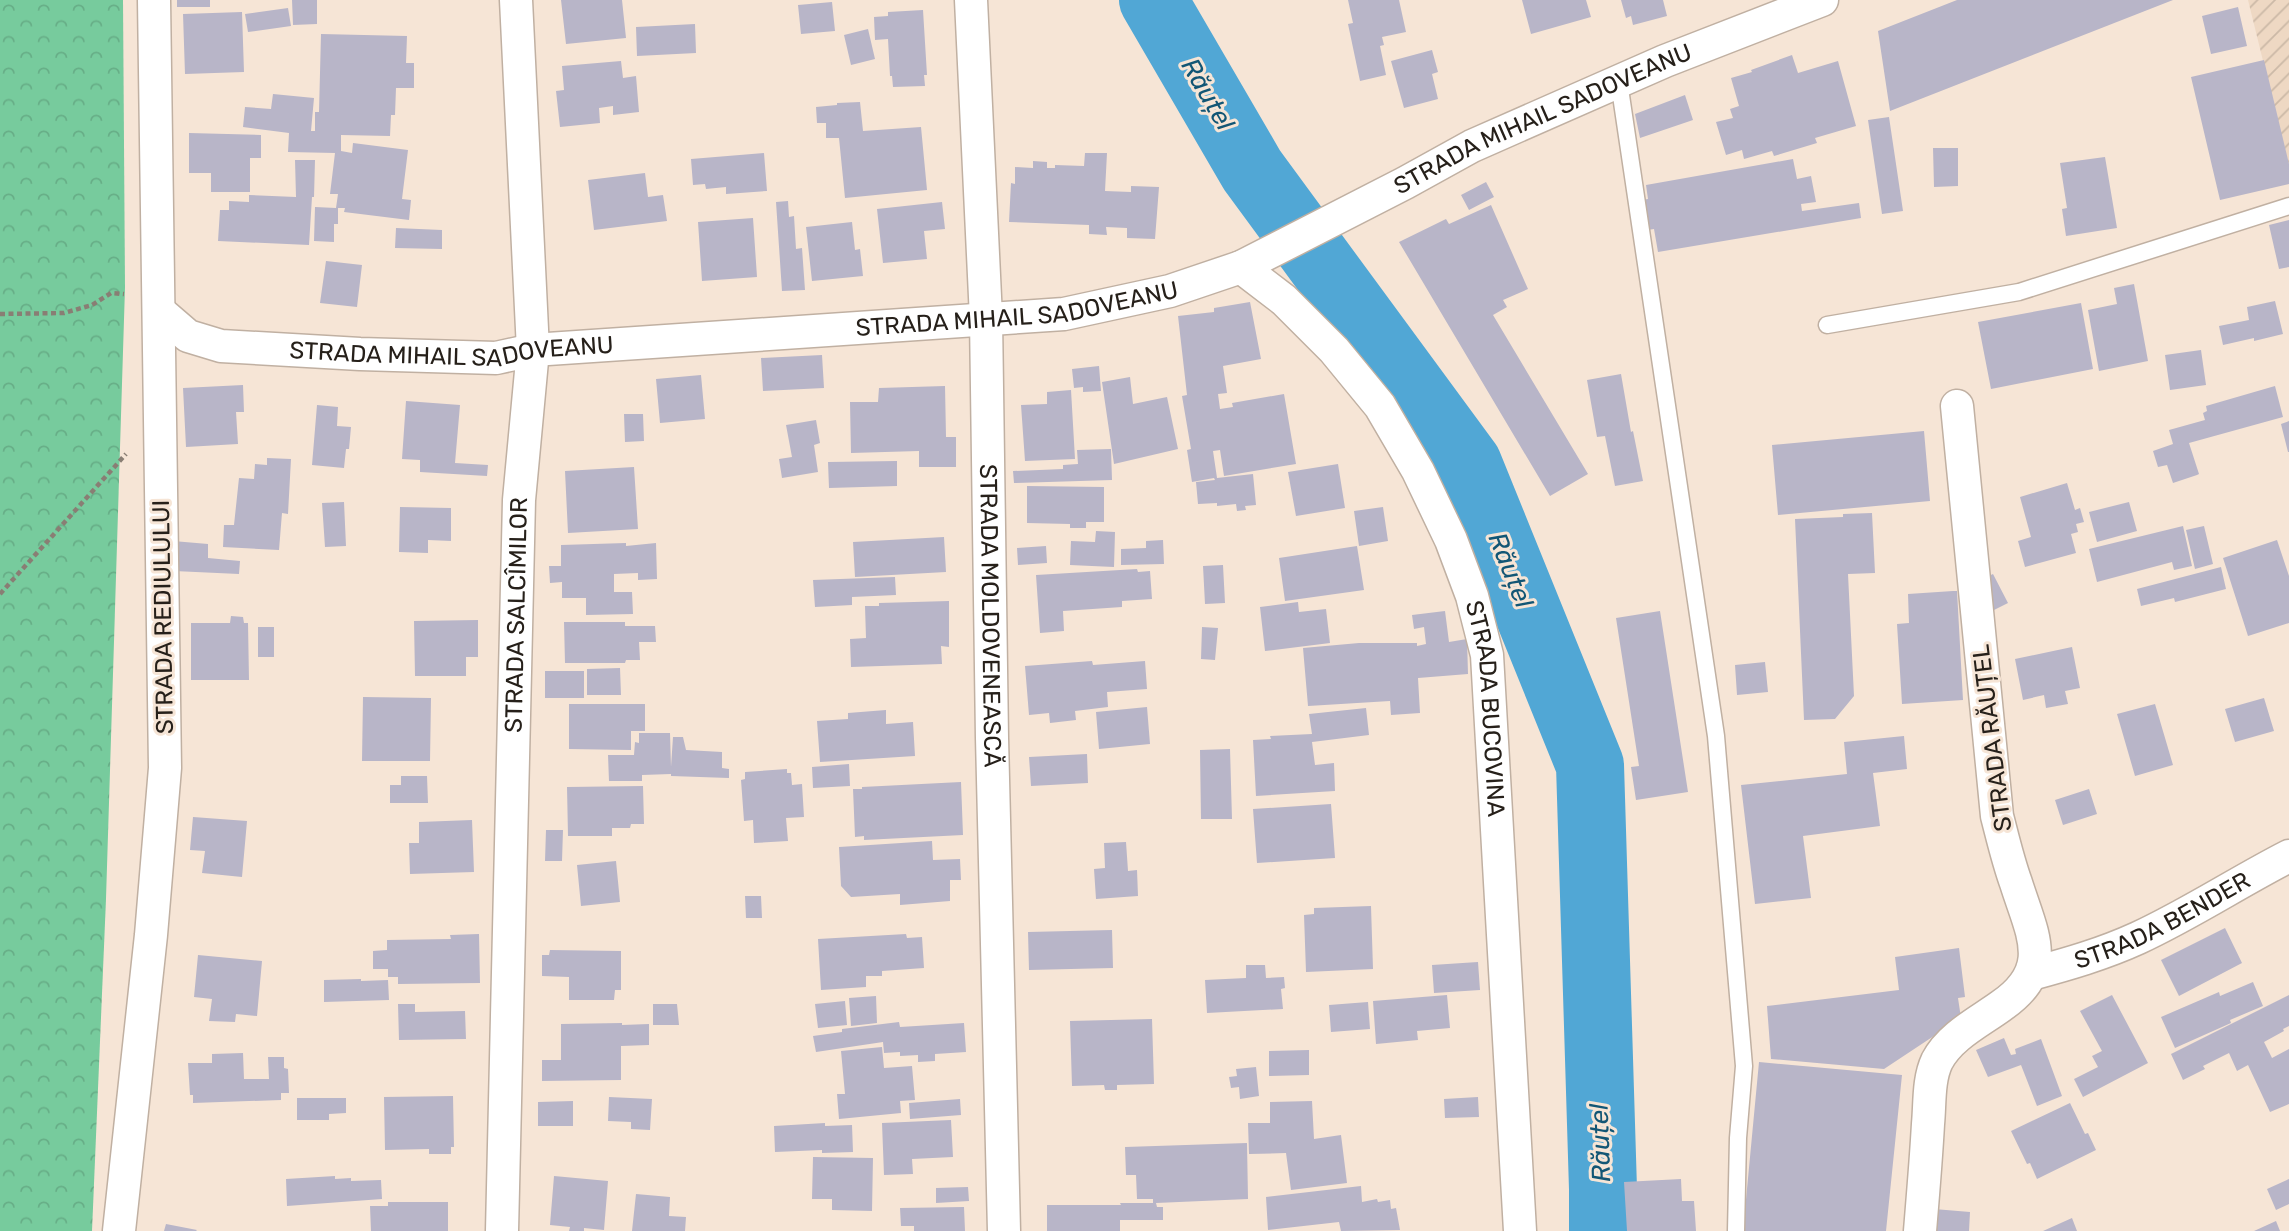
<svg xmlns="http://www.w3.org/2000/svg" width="2289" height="1231" viewBox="0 0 2289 1231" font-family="Rubik,sans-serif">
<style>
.industrial{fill:url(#industrial-furrows)}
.forest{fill:url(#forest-crowns)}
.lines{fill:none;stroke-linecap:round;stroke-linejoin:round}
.river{stroke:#51a7d5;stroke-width:68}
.building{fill:#b8b5c8}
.service-casing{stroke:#c0b0a2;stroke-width:19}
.minor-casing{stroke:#c0b0a2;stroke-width:35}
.path{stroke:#897e74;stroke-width:4.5;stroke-dasharray:5 3.5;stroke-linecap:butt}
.service{stroke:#fff;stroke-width:16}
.minor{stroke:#fff;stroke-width:32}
.labels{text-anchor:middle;stroke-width:6;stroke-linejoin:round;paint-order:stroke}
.street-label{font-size:24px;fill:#26201a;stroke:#f6e5d6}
.water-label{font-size:26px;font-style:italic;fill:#125675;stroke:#f6e5d6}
</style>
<defs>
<pattern id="industrial-furrows" width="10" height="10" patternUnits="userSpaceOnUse" patternTransform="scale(1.75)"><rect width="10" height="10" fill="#eed8c3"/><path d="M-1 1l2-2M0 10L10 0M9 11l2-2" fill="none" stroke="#ccb9a7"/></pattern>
<pattern id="forest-crowns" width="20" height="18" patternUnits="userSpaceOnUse" patternTransform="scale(1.75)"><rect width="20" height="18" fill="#77cb9d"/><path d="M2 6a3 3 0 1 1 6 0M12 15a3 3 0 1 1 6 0" fill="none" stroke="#67ae87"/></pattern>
</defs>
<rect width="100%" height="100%" fill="#f6e5d6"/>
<!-- industrial -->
<path class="industrial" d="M2248 0H2289V166Z"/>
<!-- forest -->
<path class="forest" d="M0 0H123L125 287 106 899 92 1231H0Z"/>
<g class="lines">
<!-- river -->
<path class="river" d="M1153 0 1252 170 1468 464 1590 765 1603 1189V1231"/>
</g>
<!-- building -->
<path class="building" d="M177 0H210V7H177Z
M292 0H317V24L293 25Z
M561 0H622L626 38 566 44Z
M1348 0H1399L1406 32 1382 37 1384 45 1380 46 1386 75 1360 81 1348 24 1353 23Z
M1522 0H1586L1591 17 1531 34Z
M1621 0H1663L1667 16 1633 25 1631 16 1626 18Z
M1957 0H2173L1890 111 1878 31Z
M832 2 835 31 801 34 798 5Z
M2238 7 2247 46 2211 54 2202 16Z
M288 8 291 26 248 32 245 14Z
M923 10 927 75H924L925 86 893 87 892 76H890L888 39 875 40 874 17 888 16V12Z
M242 12 244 72 185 74 183 14Z
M695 24 696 53 637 56 636 27Z
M868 29 875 59 851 65 844 35Z
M321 34 407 36 406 63H414V88H396L395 115H391L390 136 341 135V151L352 153 353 143 408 150 402 199 411 200 409 220 344 212 345 208H338V224H334V242L314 241 315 207 336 208 338 194H330L335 153 288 152 289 133 243 127 245 107 271 109 273 94 314 98 311 131H315V112H319Z
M1432 50 1438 72 1432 74 1438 99 1404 108 1391 61Z
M1792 55 1798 73 1838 61 1856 126 1815 138 1817 143 1774 156 1772 151 1744 159 1742 150 1726 155 1716 122 1733 118 1730 109 1739 106 1731 78 1752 72 1751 70Z
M2264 60 2289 164V184L2220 200 2191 77Z
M621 61 623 78 636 76 639 112 613 115V106L599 108 600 123 560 127 556 91 564 90 562 66Z
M1685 95 1693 120 1640 138 1635 114Z
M860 102 863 131 921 127 927 190 845 198 839 138H826V123H817L816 107 837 105V103Z
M1889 117 1903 211 1882 214 1868 120Z
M189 133 261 135V158H250V192H211V173H189Z
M1933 148H1958V186L1934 187Z
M764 153 767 191 726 194V187L706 189 705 184 693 185 691 159Z
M1085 153H1107L1105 191 1131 192V186L1159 187 1155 239 1127 238V228L1106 227 1107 235 1089 234V225L1009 222 1011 183 1015 184V167L1033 168V161L1047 162V168H1055V165L1084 166Z
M2105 157 2117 228 2066 236 2062 209 2067 208 2060 163Z
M1793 159 1797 179 1811 176 1816 202 1801 204 1802 211 1859 203 1861 218 1658 252 1654 229 1641 231 1635 201 1648 199 1646 185Z
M295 160H315L314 197H312L309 245 218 241 220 210H229V201L249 202V195L296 197Z
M645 173 648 197 663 195 667 221 594 230 588 180Z
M1486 182 1494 197 1469 210 1461 195Z
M788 201 789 217 794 216 796 249 802 248 805 290 782 291 776 202Z
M942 202 945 229 924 231 927 259 883 263 877 209Z
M1491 205 1528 289 1503 300 1507 307 1493 315 1588 474 1550 496 1399 242 1446 219 1449 224Z
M753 218 757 277 702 281 698 222Z
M2289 220V267L2279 269 2269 225Z
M852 222 855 250 860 249 863 276 812 281 806 227Z
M396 228 442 230V249L395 248Z
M326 261 362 265 357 307 320 303Z
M2134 284 2148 361 2099 371 2088 310 2117 304 2114 288Z
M2275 301 2283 334 2254 341V338L2223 345 2219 326 2249 320 2247 307Z
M1250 302 1261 359 1223 366 1227 393 1218 394 1220 409 1233 407 1232 403 1284 394 1296 464 1224 476 1220 450 1213 451 1217 478 1253 474 1256 505 1245 506 1246 510 1237 511 1236 504 1217 506V503L1198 504 1196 482 1215 480 1214 478 1192 482 1187 450 1191 449 1182 396 1187 395 1178 316 1214 312V308Z
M2081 303 2093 369 1991 389 1978 322Z
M2201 350 2206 385 2170 390 2165 355Z
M822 355 824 388 763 391 761 358Z
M1099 366 1101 391 1083 392V387L1074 388 1072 369Z
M1621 374 1631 432 1633 431 1643 481 1615 486 1605 436 1597 437 1587 380Z
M701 375 705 419 660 423 656 379Z
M1130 377 1133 404 1167 397 1178 449 1114 464 1102 382Z
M243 385 244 412H236L238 444 186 447 183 388Z
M945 386 946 437H956V467H919V451L851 453 850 402H878L879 388Z
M2275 386 2283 417 2189 443 2199 474 2197 475 2173 483 2167 465 2158 467 2153 451 2173 444 2169 430 2205 420 2203 413 2207 411 2206 406Z
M1071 390 1075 459 1025 461 1021 405 1047 404V392Z
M406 401 460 405 455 463 488 465 487 476 420 472V460L402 459Z
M317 405 338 407 337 426 351 427 349 449H346L344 468 312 465Z
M624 414H643L644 441 625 442Z
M816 420 820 443 814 445 818 472 782 478 779 459 792 457 786 425Z
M2289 421V452H2288L2281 424Z
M1924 431 1930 501 1778 515 1772 445Z
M1111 449 1112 480 1014 483 1013 471 1063 469V465L1078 464 1077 450Z
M267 458 291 459 288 514 282 513 279 550 223 547 224 525H234L239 478 254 479 255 464 267 465Z
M897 461V486L829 488 828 462Z
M1338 464 1345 508 1296 516 1288 472Z
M634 467 638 529 568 533 565 471Z
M2067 483 2075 510 2080 508 2084 522 2076 524 2078 532 2071 534 2076 553 2025 567 2018 541 2031 537 2020 497Z
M1027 486 1104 487V522H1086V528H1070V524L1027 523Z
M344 502 346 546 325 547 322 503Z
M2129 502 2137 531 2097 542 2089 512Z
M400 507 451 508V541L428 540V553L399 552Z
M1383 507 1388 541 1359 546 1354 511Z
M1872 513 1875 573 1848 574 1854 696 1835 719 1804 720 1795 519 1843 517V514Z
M2183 526 2192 566 2174 570 2172 562 2097 582 2089 549Z
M2204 526 2213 564 2195 569 2186 530Z
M1096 531 1115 532 1114 567 1070 565 1071 541 1095 542Z
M944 537 946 572 855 577 853 542Z
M1163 540 1164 564 1121 565V549L1146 548V541Z
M2277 540 2289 576V623L2248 636 2223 558Z
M173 541 208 544V558L240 561 239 574 174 571Z
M626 543V546L656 543 657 579 638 580V573L614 574V592H632L633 614 586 615V598H562V582L550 583 549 566H561V545Z
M1046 546 1047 563 1018 565 1017 548Z
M1357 546 1364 590 1285 601 1279 558Z
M1223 565 1225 603 1205 604 1203 566Z
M2221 567 2226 589 2175 602 2174 598 2141 606 2137 589Z
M1137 569 1138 572 1150 571 1152 599 1122 601V607L1063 611 1064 631 1040 633 1036 575Z
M1993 574 2008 603 1990 612 1976 582Z
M895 577 896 595 852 597V605L815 607 813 580Z
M1953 591H1957L1963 700 1902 704 1897 624 1909 623 1908 594Z
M949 601V647L941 646 942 664 851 667 850 639 866 638 865 606H879V603Z
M1298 602 1299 612 1326 609 1330 643 1265 651 1260 607Z
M1445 611 1449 642 1467 639 1468 674 1418 678 1420 713 1391 715 1390 701 1308 706 1303 648 1359 643H1417V646L1426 644 1424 627 1414 629 1412 615Z
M1660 611 1688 792 1636 800 1631 767 1639 766 1616 618Z
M231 616 243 617 244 623H248L249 680H191V623H230Z
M478 620V657H466V676H415L414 621Z
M564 622H625V626H655L656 642H639L640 660H626L625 663H565Z
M258 627H274V657H258Z
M1202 627 1218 628 1215 660 1201 659Z
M2072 647 2080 688 2065 691 2068 704 2046 708 2044 695 2023 700 2015 659Z
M1092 661 1093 665 1145 661 1147 689 1107 692 1108 707 1075 711 1076 720 1050 723 1049 713 1029 715 1025 666Z
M1765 662 1768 692 1737 695 1735 665Z
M620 668 621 695H587V669Z
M545 671H584V698H545Z
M363 697 431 698 430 761H362Z
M2264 698 2274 731 2235 742 2225 709Z
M569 704H645V731H631V750L569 749Z
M2155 704 2173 765 2135 776 2117 714Z
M1147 707 1150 744 1099 749 1096 712Z
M1366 708 1369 735 1312 742 1315 765 1334 763 1335 791 1256 796 1253 740 1271 739 1270 736 1312 734 1309 714Z
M886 710V724L913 722 915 756 820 762 817 721 848 719V713Z
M639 733H670L671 767 673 737H683L686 750 722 752V768L729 769V778L671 776V774L642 775V781H609L608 755H634L635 742 639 743Z
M1904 736 1907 769 1873 773 1880 826 1803 836 1811 898 1755 904 1741 785 1847 774 1844 742Z
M1230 749 1232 819H1201L1200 750Z
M1087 754 1088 783 1031 786 1029 757Z
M849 764 850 786 813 788 812 767Z
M787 769V773H791L792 785 802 784 804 817 786 818 788 841 754 843 753 820 744 821 741 780 745 779V772Z
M401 776H427L428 803H390V785H401Z
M961 782 963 835 864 840V836L855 837 853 789H862V787Z
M643 786 644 824H631L630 828H612V836H568L567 787Z
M2089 789 2097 814 2063 825 2055 800Z
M1331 804 1335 858 1257 863 1253 809Z
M193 817 247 821 242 877 202 873 205 851 190 850Z
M472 820 474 872 410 874 409 843H419V822Z
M546 830H563L562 861H545Z
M932 841 933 860 960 859 961 880H950V901L900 905V894L851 897 841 886 839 847Z
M1126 842 1128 871 1137 870 1138 896 1096 899 1094 869 1105 868 1104 843Z
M616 861 620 902 581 906 577 865Z
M745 896H761L762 918H746Z
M1371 906 1373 969 1306 972 1304 915 1314 914V908Z
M2225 928 2242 963 2179 996 2161 960Z
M1112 930 1113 968 1029 970 1028 932Z
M479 934 480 983 398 984V977H388V969H373V951L387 950V940L451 939 450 935Z
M906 934 907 938 922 937 924 968 882 971V976H866V987L821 990 818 939Z
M1959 948 1965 997 1958 998 1961 1018 1884 1069 1771 1059 1767 1006 1899 990 1895 957Z
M550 950 621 951V990H615L614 1000H569V977L542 976V955H549Z
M198 955 262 961 257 1016 236 1014 235 1022 209 1021 212 999 194 997Z
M1478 962 1480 990 1434 993 1432 965Z
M1246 965H1265L1266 978 1284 977 1285 988 1281 989 1283 1009 1207 1013 1205 980 1246 978Z
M361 979V981L388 980 389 1000 324 1002V980Z
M2253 982 2263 1006 2230 1020 2231 1023 2175 1048 2161 1017 2219 992 2220 996Z
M1447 995 1450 1028 1417 1031 1418 1040 1376 1044 1373 1001Z
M2112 995 2148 1063 2083 1097 2074 1079 2098 1067 2092 1056 2102 1051 2080 1011Z
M2289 995V1026L2283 1029 2284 1031 2264 1042 2272 1058 2289 1049V1104L2270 1112 2248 1065 2237 1071 2229 1053 2203 1066 2205 1069 2183 1080 2171 1054Z
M876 996 877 1023 851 1026 849 998Z
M845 1001 847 1025 818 1028 815 1004Z
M1368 1002 1370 1029 1331 1032 1329 1005Z
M398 1004H415V1012L465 1011 466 1039 399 1040Z
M653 1004H677L679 1025H653Z
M1152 1019 1154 1084 1117 1085V1090H1105L1104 1085 1072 1086 1070 1021Z
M899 1022 900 1027 964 1023 966 1052 935 1054V1061L918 1062V1055L900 1056V1052L884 1053 883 1042 816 1052 813 1036 842 1032V1029Z
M622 1023V1025L649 1024V1045L621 1046V1080L542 1081V1060H561V1024Z
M2004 1038 2011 1055 2016 1054 2015 1049 2041 1039 2062 1096 2037 1106 2021 1065 1988 1077 1976 1050Z
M882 1047 884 1068 912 1066 915 1100 900 1101 901 1113 839 1119 837 1094H845L841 1051Z
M1309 1050V1075L1269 1076V1051Z
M243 1053 244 1079H269L268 1057H284V1068L288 1069 289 1093H281V1100L193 1103V1095H190L188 1063H212V1054Z
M1759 1062 1902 1075 1886 1231H1743Z
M1256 1067 1259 1096 1240 1099 1239 1087 1231 1088 1229 1077 1237 1076 1236 1069Z
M453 1096 454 1147H451V1154H429V1149L385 1150 384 1097Z
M609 1097 652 1099 650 1130 631 1129V1122L608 1121Z
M1478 1097 1479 1117 1445 1118 1444 1099Z
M297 1098H346V1113L329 1114V1120H297Z
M960 1099 961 1115 910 1119 909 1103Z
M573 1101V1126H538V1102Z
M1312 1101 1314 1139 1341 1135 1347 1183 1291 1190 1286 1153 1249 1154 1248 1123H1270V1102Z
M2070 1103 2085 1134 2088 1133 2096 1150 2037 1179 2030 1163 2027 1164 2011 1131Z
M951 1120 953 1157 912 1159 913 1174 884 1175 882 1123Z
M825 1123V1126L852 1125 853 1152 822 1153V1150L775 1152 774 1126Z
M1247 1143 1248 1199 1156 1203 1157 1207H1163V1220H1120V1231H1047V1205H1121L1120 1203H1153V1199H1137L1136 1175H1126L1125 1147Z
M813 1157 873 1158 872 1211 832 1210V1199H812Z
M335 1176V1179L351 1178V1181L381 1180 382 1199 287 1206 286 1179Z
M554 1176 608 1181 604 1230 584 1228V1231H569L570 1227 550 1225Z
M1681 1179 1682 1201H1694L1696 1231H1627L1624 1182Z
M2289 1179V1204L2276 1210 2267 1189Z
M1361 1186 1362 1202 1377 1199 1378 1202 1390 1200 1391 1209 1396 1208 1400 1230 1341 1231 1339 1222 1268 1230 1266 1197Z
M968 1187 969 1201 936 1203V1188Z
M636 1194 670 1197 669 1216 686 1217 685 1231H632Z
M388 1202H448V1231H371L370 1206H388Z
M964 1207 965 1231H914V1226H901L900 1208Z
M1934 1209 1970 1212 1969 1231H1932Z
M2072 1218 2077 1231H2043Z
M2276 1221 2280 1231H2254Z
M166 1224 197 1230 196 1231H164Z"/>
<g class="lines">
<!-- service casing -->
<g class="service-casing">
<path id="service" d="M1619 82 1716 736 1744 1066 1738 1138 1736 1231
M1827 325 2019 292 2289 206"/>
</g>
<!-- minor casing -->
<g class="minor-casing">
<g id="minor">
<path id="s1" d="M971 0 986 318 992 738 1004 1231"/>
<path id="s2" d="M1241 267 1284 300 1334 350 1380 406 1418 471 1451 540 1472 596 1487 655 1520 1231"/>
<path id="s3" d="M159 311 188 336 221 346 360 354 496 358 533 350 1064 314 1170 291 1241 267 1405 183 1472 146 1665 61 1822 0"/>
<path id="s4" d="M2031 974C2068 964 2103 954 2138 938 2190 914 2238 882 2289 856"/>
<path d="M119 1231 151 935 165 768 154 0"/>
<path id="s5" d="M502 1231 519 500 533 350 516 0"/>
<path d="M1920 1231C1923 1195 1926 1160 1928 1124 1930 1104 1928 1080 1937 1061 1950 1036 1979 1022 2001 1006 2055 969 2032 934 2016 883 2008 861 2003 839 1997 816L1957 406"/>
</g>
</g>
<!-- path -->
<path class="path" d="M0 314 64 313 92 305 111 293 124 294
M0 594 126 454"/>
<!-- service -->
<use href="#service" class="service"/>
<!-- minor -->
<use href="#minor" class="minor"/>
</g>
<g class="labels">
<!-- street labels -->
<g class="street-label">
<text dy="8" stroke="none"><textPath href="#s3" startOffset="1438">STRADA MIHAIL SADOVEANU</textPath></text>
<text dy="8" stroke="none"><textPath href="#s3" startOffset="872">STRADA MIHAIL SADOVEANU</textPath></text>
<text dy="8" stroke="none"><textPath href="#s3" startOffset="304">STRADA MIHAIL SADOVEANU</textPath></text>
<text dy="8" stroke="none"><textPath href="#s5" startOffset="616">STRADA SALCÎMILOR</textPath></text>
<text dy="8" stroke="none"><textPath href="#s1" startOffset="616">STRADA MOLDOVENEASCĂ</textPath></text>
<text transform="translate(163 617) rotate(-91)" y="8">STRADA REDIULULUI</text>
<text dy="8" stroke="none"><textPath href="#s2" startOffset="523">STRADA BUCOVINA</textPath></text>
<text transform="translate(1992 738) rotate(-97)" y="8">STRADA RĂUȚEL</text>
<text dy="8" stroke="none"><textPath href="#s4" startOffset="142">STRADA BENDER</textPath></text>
</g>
<!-- water labels -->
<g class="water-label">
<text transform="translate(1208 94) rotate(60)" y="9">Răuțel</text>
<text transform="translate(1511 570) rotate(68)" y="9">Răuțel</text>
<text transform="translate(1600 1143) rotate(-92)" y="9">Răuțel</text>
</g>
</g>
</svg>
